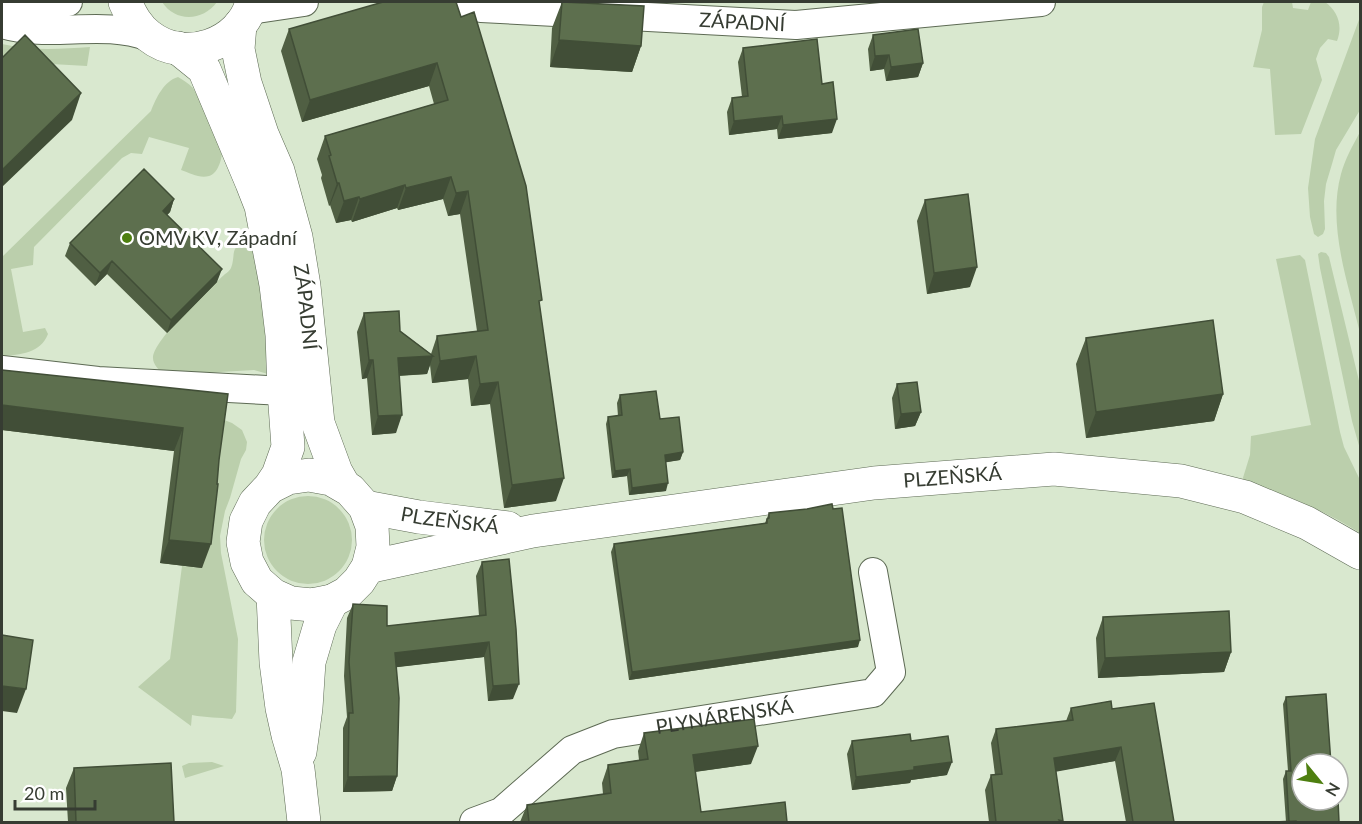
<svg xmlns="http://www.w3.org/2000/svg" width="1362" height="824" viewBox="0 0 1362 824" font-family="Lato,sans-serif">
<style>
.green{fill:#bbcfac}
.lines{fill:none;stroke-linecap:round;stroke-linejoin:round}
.street-casing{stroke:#5d6a54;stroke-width:30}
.secondary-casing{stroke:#5d6a54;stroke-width:34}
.street{stroke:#fff;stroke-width:28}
.secondary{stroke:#fff;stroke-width:33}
.wall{fill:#505f43}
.shaded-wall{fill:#414e37}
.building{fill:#5d6f4e;stroke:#414e37;stroke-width:1.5}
.poi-dot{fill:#4e7f10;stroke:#fff;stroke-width:2}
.labels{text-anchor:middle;stroke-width:6;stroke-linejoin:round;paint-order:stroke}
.street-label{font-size:20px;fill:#363c32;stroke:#fff}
.poi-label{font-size:20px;fill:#363c32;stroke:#fff;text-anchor:start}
</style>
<rect width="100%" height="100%" fill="#d9e8cf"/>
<!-- green -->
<path class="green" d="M162 2H217C203 21 176 23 162 2Z
M1264 2H1292L1293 8 1308 10 1311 2H1325C1338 11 1343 26 1337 41L1328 39 1320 48 1316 59 1322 80 1301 134 1275 135 1270 69 1253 67 1262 30V7Z
M1360 17V110L1336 150 1332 164 1326 184 1324 201 1325 229 1323 234 1318 237 1314 234 1310 217 1308 188 1315 139Z
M2 44C31 51 60 49 90 47L87 66 16 62 2 75Z
M178 77C183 80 188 83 193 88 197 95 221 142 222 148 223 157 218 174 209 176 200 179 190 173 181 170L189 148 149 137 142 154 131 153 122 158 34 247 33 265 11 269 23 332 45 328 48 334C41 353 20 355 2 356V257L151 111C156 98 164 81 178 77Z
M1360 132V333C1348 283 1327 225 1341 174 1345 159 1353 145 1360 132Z
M246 243 258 251 268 290V374L254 370 203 373H162C158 369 153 364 153 358 153 340 210 288 225 274 227 273 230 270 231 268 236 256 229 246 246 243Z
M1321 252 1326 253 1329 257 1360 385V449L1352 421 1320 268 1318 254Z
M1300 255 1305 260 1340 432 1344 447 1360 480V533C1324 510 1283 493 1242 481L1250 455 1251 436 1311 425 1276 259Z
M219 418 232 423 242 430 247 442 246 450 241 459 230 498 225 511 220 536 221 553 238 639 236 712 232 719C219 717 206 718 192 715L191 726 138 687 170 659 182 566 202 568Z
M264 540a44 44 0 1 1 88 0a44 44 0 1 1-88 0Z
M212 762 224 766 185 778 182 766 189 763Z"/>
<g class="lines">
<!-- street casing -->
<g class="street-casing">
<g id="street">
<path id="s1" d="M445 2 481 8 796 25 1041 2"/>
<path d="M2 3C23 7 46 6 68 2"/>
<path d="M249 10 304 2"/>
<path d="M2 24C51 39 101 19 149 37"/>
<path d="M2 370 98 381 284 391"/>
<path id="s2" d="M474 822 501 812 572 750 613 734 873 693 891 672 873 572"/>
</g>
</g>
<!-- secondary casing -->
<g class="secondary-casing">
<g id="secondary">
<path d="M125 2C131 15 137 27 149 36 184 64 241 45 252 2"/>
<path id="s3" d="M240 25 238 49 245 83 262 134 278 171 296 237 304 286 318 423 336 472 344 486"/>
<path d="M178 48 204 69 252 183 261 206 276 285 282 335 284 391 288 447 278 475 270 487 255 503 246 521 243 542 247 562 257 581 273 595 291 603 312 605 332 601 347 593 359 581 368 567 373 547 372 526 365 507 350 490 331 479 309 475 288 478 270 487"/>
<path id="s4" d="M365 507 419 517 508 528"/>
<path id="s5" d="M368 567 533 531 874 483 1054 469 1181 481 1245 497 1307 523 1360 553"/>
<path d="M273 595 276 662 282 708 288 735 298 769 304 822"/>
<path d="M300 752 306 708 309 662 320 625 332 601"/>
</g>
</g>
<!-- street -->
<use href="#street" class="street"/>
<!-- secondary -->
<use href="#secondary" class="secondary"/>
</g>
<!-- wall -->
<path class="wall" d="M440 2 540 307 556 501 504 508 490 404 471 406 468 379 432 383 430 365 427 374 399 376 396 433 372 435 367 378 362 379 357 332 364 313 400 331 431 354 437 336 477 331 460 214 448 216 443 199 398 210 397 208 352 222 351 220 336 223 330 205 329 206 321 178 322 175 317 159 325 136 434 104 429 86 302 122 281 51 289 29Z
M562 2 641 46 632 72 550 67 552 28Z
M873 35 923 63 918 77 886 81 884 69 870 71 868 49Z
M743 48 822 84 832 133 778 139 777 129 729 135 727 112 732 98 742 97 738 62Z
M174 199 170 212 167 215 217 282 167 333 107 274 95 286 65 256 70 243Z
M925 200 970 287 927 294 917 221Z
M1086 338 1223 394 1214 421 1086 438 1076 364Z
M897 384 921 412 915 426 895 429 892 398Z
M228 394 202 568 160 563 174 451 2 430Z
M620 395 660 419 683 452 680 460 666 462V491L629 495 627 476 612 478 606 424 608 417 618 416 617 403Z
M769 513 858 647 629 680 611 552 614 544 765 523Z
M482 562 513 699 488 701 484 657 396 667 397 776 392 791 343 792V728L347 717 344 676 347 618 353 604 387 626 479 616 476 576Z
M1103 617 1231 652 1224 672 1098 678 1096 638Z
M1286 697 1331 764 1339 822H1286L1283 779 1286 771H1288L1283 704Z
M1071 708 1112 709 1174 822H1126L1115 761 1056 771 1063 822H989L985 790 991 775H995L991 743 996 729 1066 721Z
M644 733 751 764 695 772 701 812 787 822H520L527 805 603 794 602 783 608 765 639 760 638 751Z
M852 741H911L947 775 911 780 910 783 852 790 847 754Z
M74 768 174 822H68L66 788Z"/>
<!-- shaded-wall -->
<path class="shaded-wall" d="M559 40 641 46 632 72 550 67Z
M889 55 884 69 870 71 875 56Z
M437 63 429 86 302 122 310 100Z
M923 63 918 77 886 81 891 67Z
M81 93 72 120 2 187V170Z
M782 116 777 129 729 135 734 121Z
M837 119 832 133 778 139 783 125Z
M451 177 443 199 398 210 406 188Z
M337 183H339L330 205 329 206Z
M405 185 397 208 352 222 360 199Z
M468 191 460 214 448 216 456 193Z
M359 197 351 220 336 223 344 201Z
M174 199 170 212 158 224 163 211Z
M112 261 107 274 95 286 100 273Z
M977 267 970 287 927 294 934 273Z
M222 269 217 282 167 333 171 320Z
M433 356 427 374 391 376 398 358Z
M476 356 468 379 432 383 440 361Z
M369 360H373L367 378 362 379Z
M498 382 490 404 471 406 480 384Z
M1223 394 1214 421 1086 438 1096 412Z
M2 405 183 428 174 451 2 430Z
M921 412 915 426 895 429 901 414Z
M402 415 396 433 372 435 378 416Z
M683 452 680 460 662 463 665 455Z
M630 469 627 476 612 478 615 471Z
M564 478 556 501 504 508 512 485Z
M668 483 666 491 629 495 632 488Z
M169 540 211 544 202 568 160 563Z
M860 640 858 647 629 680 632 672Z
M489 642 484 657 390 668 395 653Z
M1231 652 1224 672 1098 678 1105 658Z
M519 684 513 699 488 701 493 686Z
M2 686 26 689 17 713 2 711Z
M758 746 751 764 686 773 693 755Z
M1121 747 1115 761 1049 773 1054 758Z
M952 762 947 775 911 780 910 783 852 790 856 777 914 767Z
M397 776 392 791 343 792 348 777Z"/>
<!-- building -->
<path class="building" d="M383 2H456L461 17 474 12 526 186 542 300 539 301 564 478 512 485 498 382 480 384 476 356 440 361 437 336 488 330 468 191 456 193 451 177 406 188 405 185 360 199 359 197 344 201 339 183H337L329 156 331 155 325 136 448 100 437 63 310 100 289 29Z
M562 2 644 6 641 46 559 40Z
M918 29 923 63 891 67 889 55 875 56 873 35Z
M25 35 81 93 2 170V58Z
M817 39 822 84 833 82 837 119 783 125 782 116 734 121 732 98 748 96 743 48Z
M144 169 174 199 163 211 222 269 171 320 112 261 100 273 70 243Z
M968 194 977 267 934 273 925 200Z
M399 311 400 331 433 356 398 358 402 415 378 416 373 360H369L364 313Z
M1213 320 1223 394 1096 412 1086 338Z
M2 370 228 394 219 460 217 484H218L211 544 169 540 183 428 2 405Z
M917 382 921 412 901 414 897 384Z
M656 391 660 419 679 417 683 452 665 455 668 483 632 488 630 469 615 471 608 417 622 415 620 395Z
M832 504 833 509 842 508 860 640 632 672 614 544 767 523V519L769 518V513L807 509Z
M509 559 516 629 519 684 493 686 489 642 395 653 399 698 397 776 348 777 349 713H353L349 662 353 604 387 606V626L486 615 482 562Z
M1229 611 1231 652 1105 658 1103 617Z
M2 635 33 640 26 689 2 686Z
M1326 694 1331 764H1302V800H1338L1339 822H1296V821L1289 822 1286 771H1291L1286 697Z
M1111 701 1112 709 1154 703 1174 822H1133L1121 747 1054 758 1063 821 1059 820 1060 822H996L991 775 1002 774 996 729 1073 720 1071 708Z
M754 719 758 746 693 755 701 812 785 802 787 822H529L527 805 611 793 608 765 648 759 644 733Z
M910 734 911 741 948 736 952 762 914 767V770L856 777 852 741Z
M171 763 174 822H76L74 768Z
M1296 821V822H1274Z"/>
<!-- markers -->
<circle class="poi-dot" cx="127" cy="238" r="6"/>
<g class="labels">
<!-- street labels -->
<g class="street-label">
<text dy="7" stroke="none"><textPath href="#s1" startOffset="298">ZÁPADNÍ</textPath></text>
<text dy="7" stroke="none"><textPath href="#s3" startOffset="292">ZÁPADNÍ</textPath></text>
<text dy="7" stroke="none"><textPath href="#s5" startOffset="592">PLZEŇSKÁ</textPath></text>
<text dy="7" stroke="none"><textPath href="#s4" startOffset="86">PLZEŇSKÁ</textPath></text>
<text dy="7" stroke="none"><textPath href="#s2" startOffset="280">PLYNÁRENSKÁ</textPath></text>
</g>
<!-- poi labels -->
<g class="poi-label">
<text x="139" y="245">OMV KV, Západní</text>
</g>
</g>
<!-- border -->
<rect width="1362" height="824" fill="none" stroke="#363c32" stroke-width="6"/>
<!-- north arrow -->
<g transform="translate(1320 782) rotate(120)"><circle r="28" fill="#ffffff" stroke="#afb1ad" stroke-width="1.5"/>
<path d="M0-4.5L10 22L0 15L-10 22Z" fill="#4e7f10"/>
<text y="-9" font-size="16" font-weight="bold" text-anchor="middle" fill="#363c32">N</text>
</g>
<!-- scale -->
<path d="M15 800v9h80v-9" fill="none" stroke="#363c32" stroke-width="3"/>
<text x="24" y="800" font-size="18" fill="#363c32" stroke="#ffffff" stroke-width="4.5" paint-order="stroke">20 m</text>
</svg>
